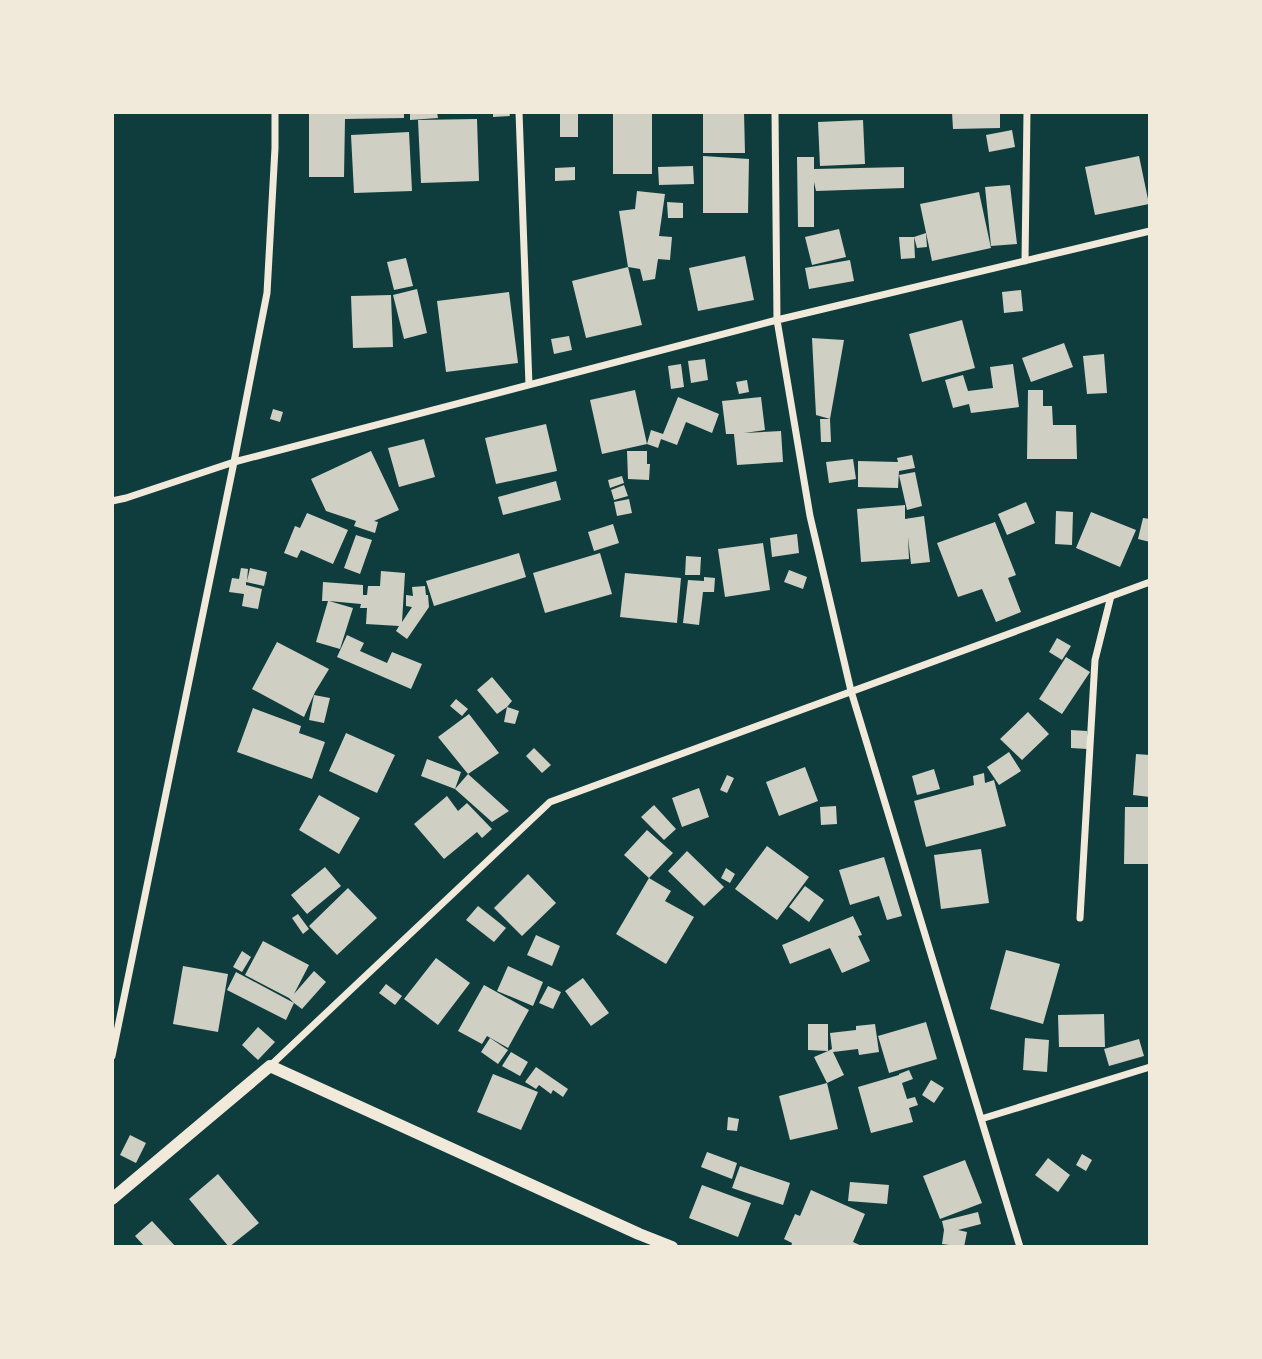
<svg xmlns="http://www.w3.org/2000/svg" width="1262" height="1359" viewBox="0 0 1262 1359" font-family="Manrope,sans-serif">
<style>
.building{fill:#cfcfc3}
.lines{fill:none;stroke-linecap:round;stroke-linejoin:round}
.minor{stroke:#f1e9da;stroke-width:7}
.tertiary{stroke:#f1e9da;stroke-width:12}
</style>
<rect width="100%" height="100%" fill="#0f3d3e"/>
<!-- building -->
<path class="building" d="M309 112H404V118L345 119 344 177H309Z
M410 112H437L438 118 410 120Z
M493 112H509L510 116 493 117Z
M560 112H578V137H560Z
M703 112H744L745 153H703Z
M952 112H1000V128L953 129Z
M613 114H652V174H613Z
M477 119 479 181 421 183 418 120Z
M863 120 865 164 820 166 818 122Z
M1012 130 1015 147 989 152 986 135Z
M409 132 412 191 354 193 351 135Z
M703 156 749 159 748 213H703Z
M1139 156 1149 204 1095 215 1085 167Z
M797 157H814V169L904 167V188L816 191 814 182V227H798Z
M693 166 694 184 659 185 658 167Z
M575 167V180L555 181V168Z
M1010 185 1017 244 991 246 985 187Z
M637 191 665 194 659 236 672 237 670 260 658 259 655 279 643 281 640 269 628 267 619 211 635 209Z
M979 192 991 248 932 261 920 204Z
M667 202 683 203V218H668Z
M839 229 846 257 812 265 805 237Z
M926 233 927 247 917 248 914 237Z
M899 237H914L915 258 901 259Z
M745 256 754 300 698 311 689 268Z
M406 258 413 286 394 290 387 262Z
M850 260 854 281 809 289 805 268Z
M628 267 642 325 586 338 572 281Z
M417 289 427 333 404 339 393 295Z
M1021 290 1023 311 1004 313 1002 292Z
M509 292 518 363 446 372 437 301Z
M391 295 393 347 353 348 351 296Z
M962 320 975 368 922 382 909 334Z
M569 336 572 350 554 354 551 339Z
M812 338 844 340 830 419 816 415Z
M1064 343 1073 367 1031 382 1022 358Z
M1104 354 1107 393 1087 394 1083 356Z
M705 359 708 380 691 383 688 361Z
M681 364 684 387 671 389 668 366Z
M1013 364 1019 407 971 413 969 404 953 408 945 380 963 375 968 391 993 388 990 367Z
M747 380 749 392 739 394 736 382Z
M635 390 647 444 602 454 590 400Z
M1028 390H1043V406H1052L1053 425H1076L1077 459H1027Z
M678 397 719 414 712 433 686 422 677 445 661 439 658 448 647 444 651 430 663 434Z
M761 397 765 430 744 433 781 431 783 462 737 465 734 434H726L722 401Z
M273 409 283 412 280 422 270 419Z
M820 419H830L831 442H821Z
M546 424 557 471 496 484 485 438Z
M424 439 435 477 399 487 388 448Z
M371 451 399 510 374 521 378 522 375 533 354 526 356 521 326 511 311 479Z
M627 451H647V464H650L649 480 628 479Z
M912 455 915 468 899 471 898 488 858 487V461L898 462 897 458Z
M853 459 856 479 829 483 826 462Z
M915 472 922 506 907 510 899 475Z
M622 476 624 483 610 488 608 480Z
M556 481 561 500 503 515 498 497Z
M624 485 628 496 614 500 611 490Z
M629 499 632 513 617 516 614 502Z
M1026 502 1035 523 1007 535 998 514Z
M905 505V519L924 516 930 562 911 564 908 537 909 559 861 562 857 509Z
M1056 511 1073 512 1072 545 1055 544Z
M1091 512 1136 530 1120 567 1076 548Z
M307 513 348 530 333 564 301 550 297 558 284 553 295 526 300 528Z
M1143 518 1150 519V542L1138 539Z
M995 522 1016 575 1008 578 1021 612 996 622 982 589 958 597 937 543Z
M613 524 619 543 594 551 588 532Z
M797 534 799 553 772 557 770 538Z
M356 535 372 540 360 574 344 568Z
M763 543 770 590 725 597 718 549Z
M519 553 526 577 434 606 426 581Z
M600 553 612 594 545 613 533 573Z
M686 556 701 557 700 575H685Z
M241 568 248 569 247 581 250 568 267 572 264 586 246 582V585L262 589 258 609 242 606 244 594 229 592 232 578 239 579Z
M789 570 807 577 803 589 784 582Z
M381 571 405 573 402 622 412 607 406 606V595L413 596 412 587 425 586 426 595H428L429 607 407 639 396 631 399 626 366 624 367 608H360L361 604 329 601 353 608 340 649 316 642 328 601H322L323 582 363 585V595H367L368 586H380Z
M625 573 681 578 677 623 620 617Z
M704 577 715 578 714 592H703L699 625 683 623 688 580 704 581Z
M347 635 364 643 360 651 387 663 392 652 422 664 411 689 337 657Z
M1057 638 1071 646 1062 660 1049 652Z
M277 642 329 669 315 692 304 717 252 689Z
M1066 657 1090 672 1062 714 1039 699Z
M492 677 512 701 507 707 497 714 477 690Z
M314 695 330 698 324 723 309 720Z
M456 699 468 709 462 716 450 706Z
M507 707 519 711 515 724 504 722Z
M253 708 301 726 299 733 325 742 312 779 237 752Z
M1028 712 1049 734 1022 760 1000 739Z
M469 714 499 753 468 774 438 737Z
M1071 730 1087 731V749L1071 748Z
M346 733 395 755 377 793 329 771Z
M534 748 551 765 542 773 526 756Z
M1009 752 1021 771 999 785 987 767Z
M1136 754 1150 755V797L1133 795Z
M427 759 461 772 455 789 421 776Z
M805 767 818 801 779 816 766 782Z
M934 769 940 789 917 795 912 776Z
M984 773 985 783 994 780 1006 826 926 847 914 801 974 785 973 776Z
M468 774 509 811 492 822 455 789Z
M727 775 734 778 727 793 720 790Z
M699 788 709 817 682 827 672 798Z
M319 795 360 818 339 854 299 830Z
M447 796 458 811 467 803 492 829 482 838 477 832 444 859 414 824Z
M654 805 676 829 664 840 641 817Z
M836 806 837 824 821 825 820 807Z
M1125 807H1150V864H1124Z
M647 830 673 853 649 878 624 855Z
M767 846 809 877 777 920 735 889Z
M981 849 989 903 941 909 934 855Z
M687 851 724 887 704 906 668 871Z
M884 857 902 916 887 920 879 896 850 905 839 870Z
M325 867 341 886 307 914 291 895Z
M726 868 735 874 730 883 721 878Z
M528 874 556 903 522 936 494 908Z
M649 878 671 891 665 901 694 917 666 964 616 934Z
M805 886 824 900 809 922 789 907Z
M348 888 377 918 337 955 309 926Z
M478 906 506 928 494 942 466 920Z
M298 914 309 929 303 934 292 918Z
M853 916 862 935 858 936 870 961 842 973 830 948 790 964 782 945Z
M536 935 560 946 552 966 527 955Z
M263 941 309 965 294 994 314 971 326 982 302 1009 294 1003 286 1020 227 990 236 972 294 1003 289 998 245 975Z
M1006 950 1060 964 1043 1024 990 1009Z
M242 951 251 957 242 972 233 967Z
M436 958 470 983 438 1025 404 999Z
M183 966 228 974 218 1032 173 1024Z
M508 966 543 982 533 1006 497 991Z
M583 978 609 1013 591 1026 565 991Z
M386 984 402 996 395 1005 379 993Z
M484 985 529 1010 508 1048 487 1036 482 1044 458 1031Z
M548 986 561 992 553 1009 539 1003Z
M1104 1014 1105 1047H1059L1058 1015Z
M926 1022 937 1059 889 1073 878 1036Z
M808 1024H828V1051L832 1049 830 1033 856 1030V1026L875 1024 879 1052 859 1055 858 1049 833 1052 844 1075 827 1083 814 1057 828 1051 808 1050Z
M258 1027 275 1042 258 1060 242 1045Z
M490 1038 508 1050 498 1064 481 1052Z
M1025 1038 1049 1040 1047 1072 1023 1070Z
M1139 1039 1144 1056 1109 1066 1104 1049Z
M511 1052 528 1062 520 1076 502 1066Z
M536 1067 568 1089 563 1097 553 1090 551 1094 539 1085 536 1089 525 1082Z
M909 1070 913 1079 902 1083 907 1099 915 1097 918 1105 909 1108 913 1122 871 1133 858 1087 899 1075V1074Z
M493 1074 538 1092 521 1130 477 1112Z
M931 1080 944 1088 934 1103 922 1095Z
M827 1083 838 1129 790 1140 779 1096Z
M728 1117 739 1119 737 1131 727 1130Z
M130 1135 146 1143 136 1163 120 1155Z
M707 1152 737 1163 732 1179 701 1167Z
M1082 1154 1092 1160 1086 1171 1076 1165Z
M1048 1158 1070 1175 1058 1192 1035 1175Z
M965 1160 982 1203 940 1219 923 1176Z
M740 1166 790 1183 783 1205 732 1188Z
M218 1174 259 1223 229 1247 189 1199Z
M850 1182 889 1185 887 1204 848 1201Z
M702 1185 751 1203 738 1237 689 1218Z
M811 1190 865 1214 853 1242 864 1247H791L792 1243 784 1239 795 1214 800 1216Z
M978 1212 981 1224 958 1230 967 1232 964 1247 942 1244 944 1230 942 1221Z
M152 1221 176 1247H145L135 1236Z"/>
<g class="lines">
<!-- minor -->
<path class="minor" d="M519 112 529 385
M775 112 777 320 810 516 851 691 1020 1247
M1025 261 1027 112
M112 501 126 498 234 462 777 320 1150 231
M1080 918 1095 660 1111 596
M112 1056 234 462 267 293 275 148V112
M270 1066 550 802 1150 582
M981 1119 1150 1067"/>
<!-- tertiary -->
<path class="tertiary" d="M112 1199 270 1066 639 1234 672 1247"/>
</g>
<!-- border -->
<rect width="1262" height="1359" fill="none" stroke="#f1e9da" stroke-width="228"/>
</svg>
